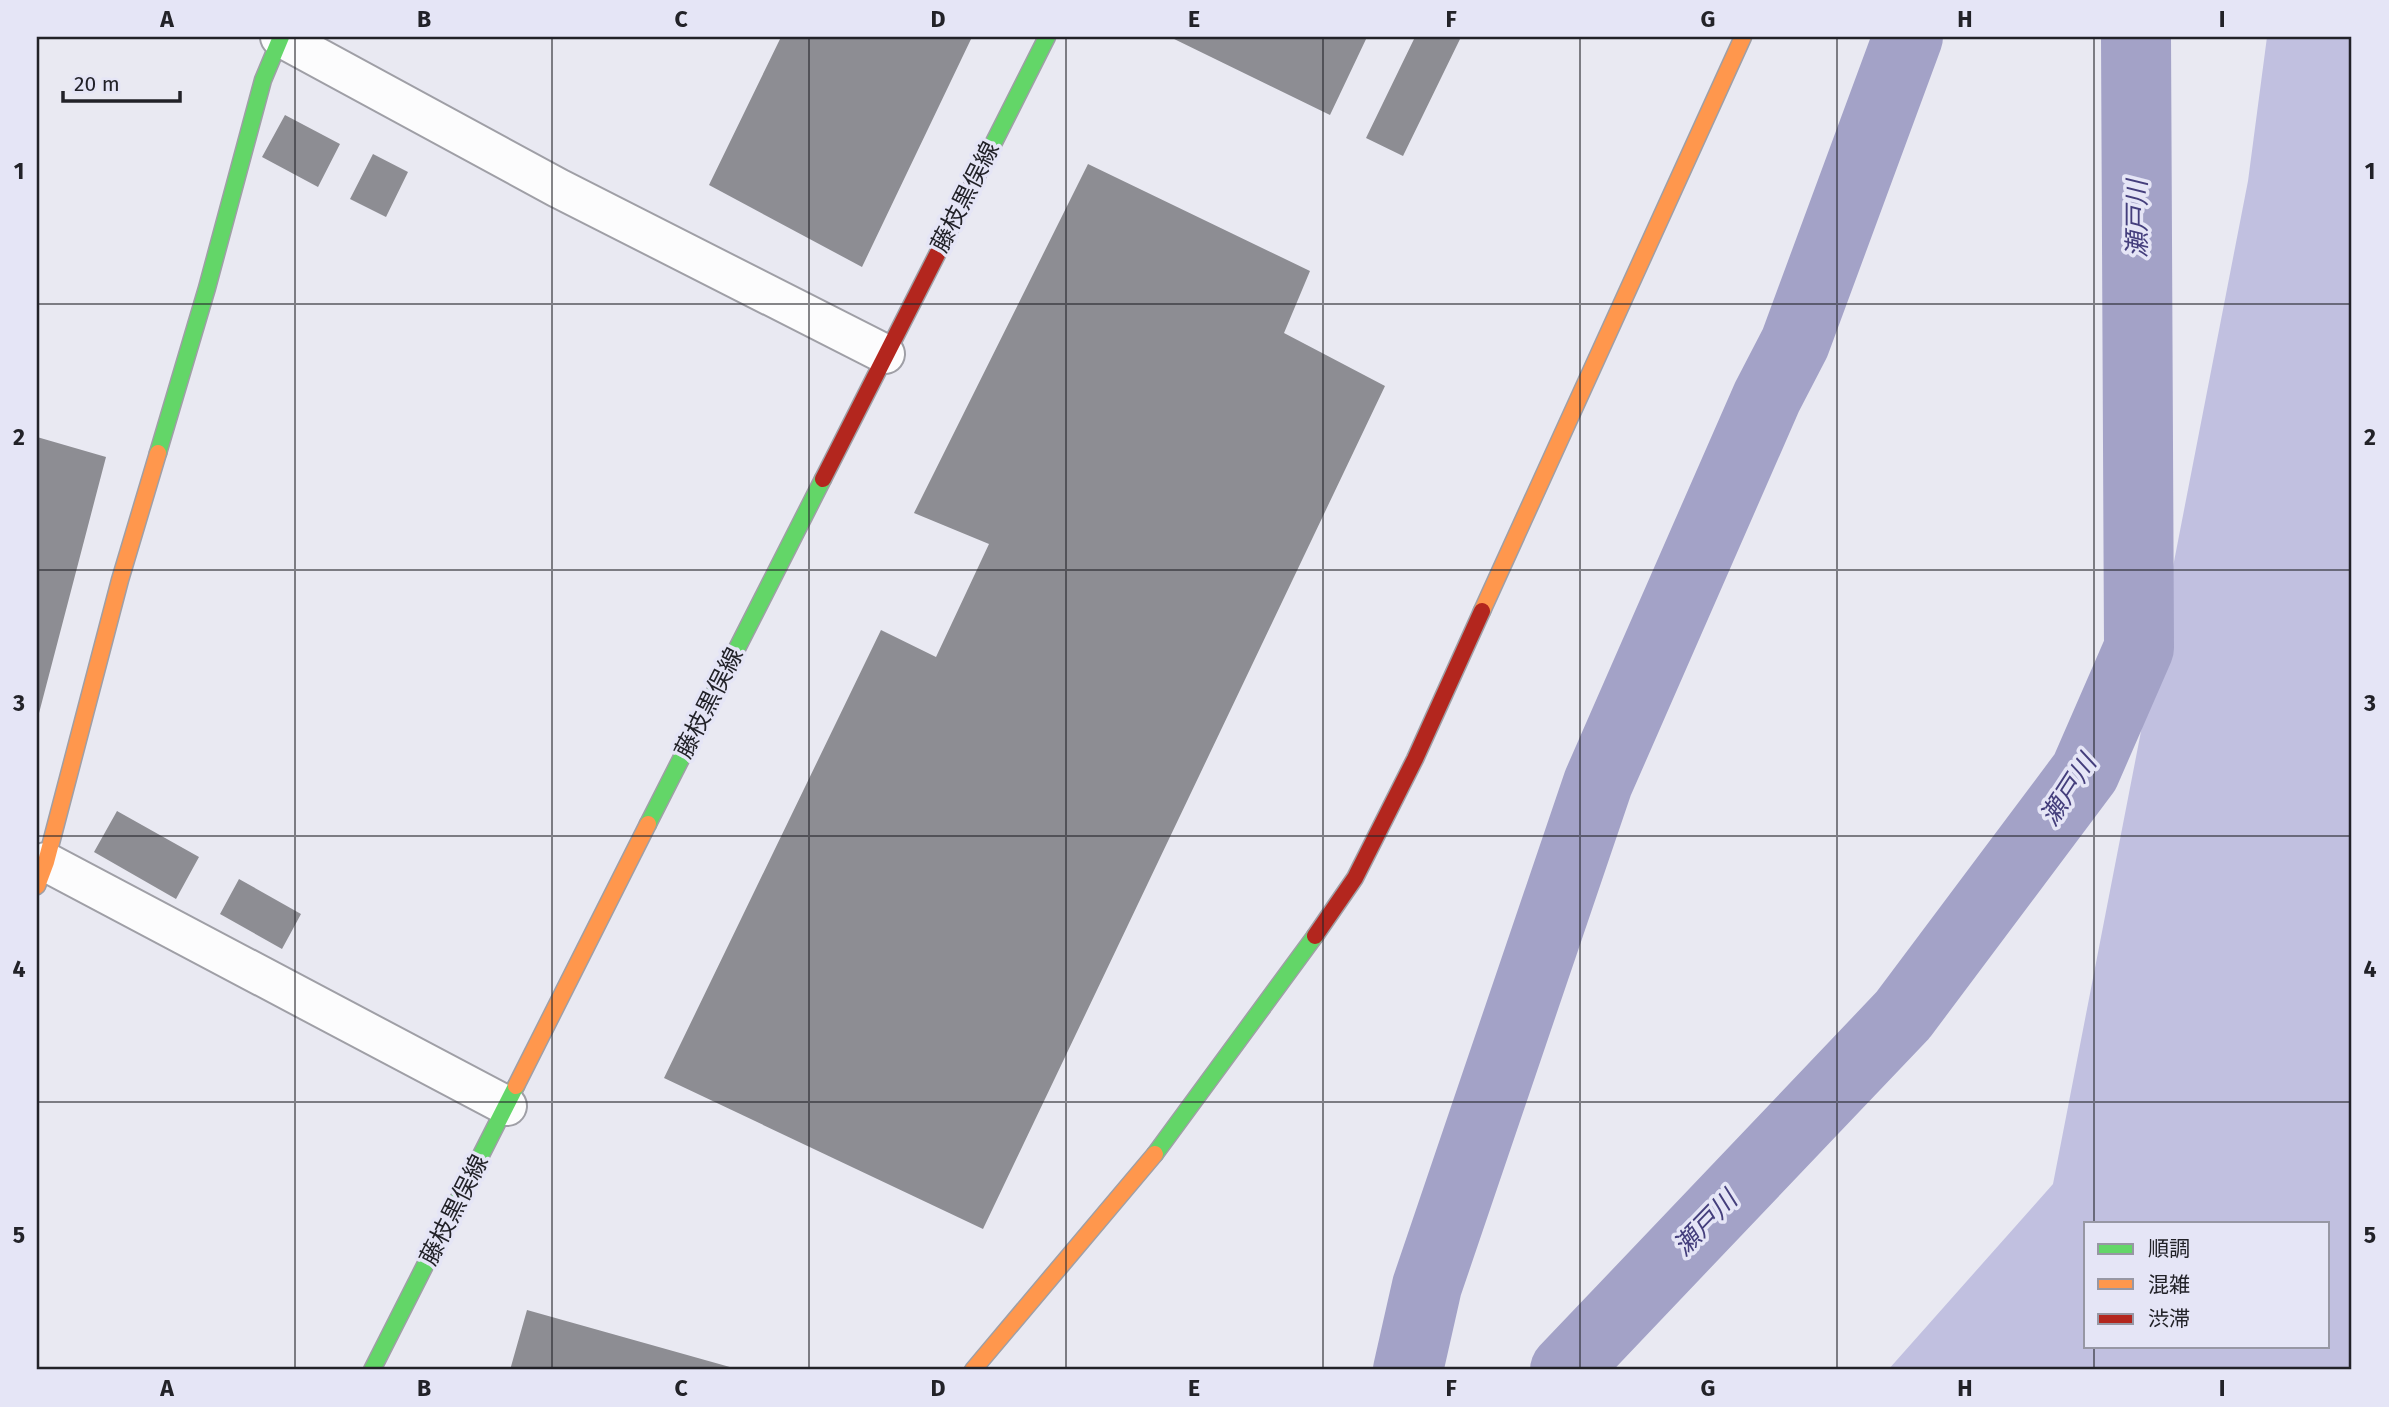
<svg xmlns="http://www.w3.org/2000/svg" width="2389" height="1407" viewBox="0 0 2389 1407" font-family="'Fira Sans','Noto Sans JP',sans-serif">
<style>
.forest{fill:#c1c0e0;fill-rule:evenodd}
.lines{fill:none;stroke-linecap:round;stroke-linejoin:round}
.river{stroke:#a3a2c7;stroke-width:70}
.building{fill:#8d8d93}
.street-casing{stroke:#9f9fa6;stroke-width:42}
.fast-casing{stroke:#9f9fa6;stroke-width:19}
.slow-casing{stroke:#9f9fa6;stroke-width:19}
.jam-casing{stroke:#9f9fa6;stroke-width:19}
.street{stroke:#fcfcfd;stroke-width:38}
.fast{stroke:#63d668;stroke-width:16}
.slow{stroke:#ff974d;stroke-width:16}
.jam{stroke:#b3261e;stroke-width:16}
.grid{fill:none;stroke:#222228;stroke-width:2;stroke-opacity:0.55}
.labels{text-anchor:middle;stroke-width:7;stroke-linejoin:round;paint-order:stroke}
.street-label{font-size:24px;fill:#222228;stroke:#e5e5f6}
.water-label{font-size:26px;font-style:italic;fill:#443e7c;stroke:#e5e5f6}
.neatline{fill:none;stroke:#222228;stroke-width:2.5}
.grid-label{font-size:23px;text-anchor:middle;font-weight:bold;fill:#222228}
</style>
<rect width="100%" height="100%" fill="#e9e9f2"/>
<!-- forest -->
<path class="forest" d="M2267 37H2352V1370H1888L2053 1184 2248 181ZM2086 1223H2328V1346H2086Z"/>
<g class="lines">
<!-- river -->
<path class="river" d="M1408 1370 1427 1286 1598 783 1767 397 1795 343 1908 37
M1565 1370 1903 1015 2085 772 2139 648 2136 37"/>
</g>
<!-- building -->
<path class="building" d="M781 37H972L862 267 709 185Z
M1170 37H1367L1330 115Z
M1415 37H1461L1403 156 1366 138Z
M285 115 340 144 318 187 262 157Z
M373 154 408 172 386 217 350 199Z
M1088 164 1310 271 1284 333 1385 386 983 1229 664 1078 881 630 936 657 989 544 914 513Z
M37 437 106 457 38 717H37Z
M117 811 199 857 176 899 94 852Z
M239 879 301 914 282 949 220 914Z
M527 1310 737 1369V1370H510Z"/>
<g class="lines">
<!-- street casing -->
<g class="street-casing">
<path id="street" d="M280 37 558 188 885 354
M46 862 507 1106"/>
</g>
<!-- fast casing -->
<g class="fast-casing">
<path id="fast" d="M983 164 1047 37
M158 453 207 288 263 80 281 37
M648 824 823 479
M1155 1154 1315 936
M372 1370 516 1086"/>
</g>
<!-- slow casing -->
<g class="slow-casing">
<path id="slow" d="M1482 611 1743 37
M37 886 46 862 120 580 158 453
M516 1086 648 824
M973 1370 1155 1154"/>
</g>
<!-- jam casing -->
<g class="jam-casing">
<path id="jam" d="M823 479 983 164
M1315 936 1355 878 1415 759 1482 611"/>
</g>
<!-- street -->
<use href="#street" class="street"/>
<!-- fast -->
<use href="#fast" class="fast"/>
<!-- slow -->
<use href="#slow" class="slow"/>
<!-- jam -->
<use href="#jam" class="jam"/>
</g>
<!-- grid -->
<path class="grid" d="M295 37V1370M552 37V1370M809 37V1370M1066 37V1370M1323 37V1370M1580 37V1370M1837 37V1370M2094 37V1223M37 304H2352M37 570H2352M37 836H2352M37 1102H2352M2094 1346V1370"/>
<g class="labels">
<!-- street labels -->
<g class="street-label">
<text transform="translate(965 197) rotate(-63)" y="8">藤枝黒俣線</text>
<text transform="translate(709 703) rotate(-63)" y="8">藤枝黒俣線</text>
<text transform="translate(454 1210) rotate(-63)" y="8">藤枝黒俣線</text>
</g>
<!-- water labels -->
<g class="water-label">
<text transform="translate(2137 219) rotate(-90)" y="9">瀬戸川</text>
<text transform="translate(2068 790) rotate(-57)" y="9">瀬戸川</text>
<text transform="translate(1705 1223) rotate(-46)" y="9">瀬戸川</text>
</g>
</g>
<!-- border -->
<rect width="2389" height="1407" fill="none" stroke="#e5e5f6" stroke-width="77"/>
<!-- legend -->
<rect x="2084" y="1222" width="245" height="126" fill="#e5e5f6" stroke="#9797a4" stroke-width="2"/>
<rect x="2098" y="1244" width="35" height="10" fill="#63d668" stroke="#9797a4" stroke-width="2"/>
<text x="2148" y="1256" font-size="21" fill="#222228">順調</text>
<rect x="2098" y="1279" width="35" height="10" fill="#ff974d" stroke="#9797a4" stroke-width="2"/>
<text x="2148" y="1292" font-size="21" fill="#222228">混雑</text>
<rect x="2098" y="1314" width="35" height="10" fill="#b3261e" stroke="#9797a4" stroke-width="2"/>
<text x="2148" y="1326" font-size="21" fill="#222228">渋滞</text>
<!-- scale -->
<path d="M63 91v10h117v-10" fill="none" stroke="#222228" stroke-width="3.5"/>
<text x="74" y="91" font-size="21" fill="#222228" stroke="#e5e5f6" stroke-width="5" paint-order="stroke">20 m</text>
<rect x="38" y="38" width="2312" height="1330" class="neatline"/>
<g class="grid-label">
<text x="167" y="27">A</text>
<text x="424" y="27">B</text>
<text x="681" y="27">C</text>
<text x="938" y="27">D</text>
<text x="1194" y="27">E</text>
<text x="1451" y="27">F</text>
<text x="1708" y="27">G</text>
<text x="1965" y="27">H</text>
<text x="2222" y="27">I</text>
<text x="19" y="179">1</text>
<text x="2370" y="179">1</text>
<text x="19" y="445">2</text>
<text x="2370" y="445">2</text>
<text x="19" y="711">3</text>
<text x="2370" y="711">3</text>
<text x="19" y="977">4</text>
<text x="2370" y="977">4</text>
<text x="19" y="1243">5</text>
<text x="2370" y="1243">5</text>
<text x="167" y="1396">A</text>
<text x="424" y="1396">B</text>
<text x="681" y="1396">C</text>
<text x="938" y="1396">D</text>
<text x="1194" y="1396">E</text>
<text x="1451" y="1396">F</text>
<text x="1708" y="1396">G</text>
<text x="1965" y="1396">H</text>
<text x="2222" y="1396">I</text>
</g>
</svg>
